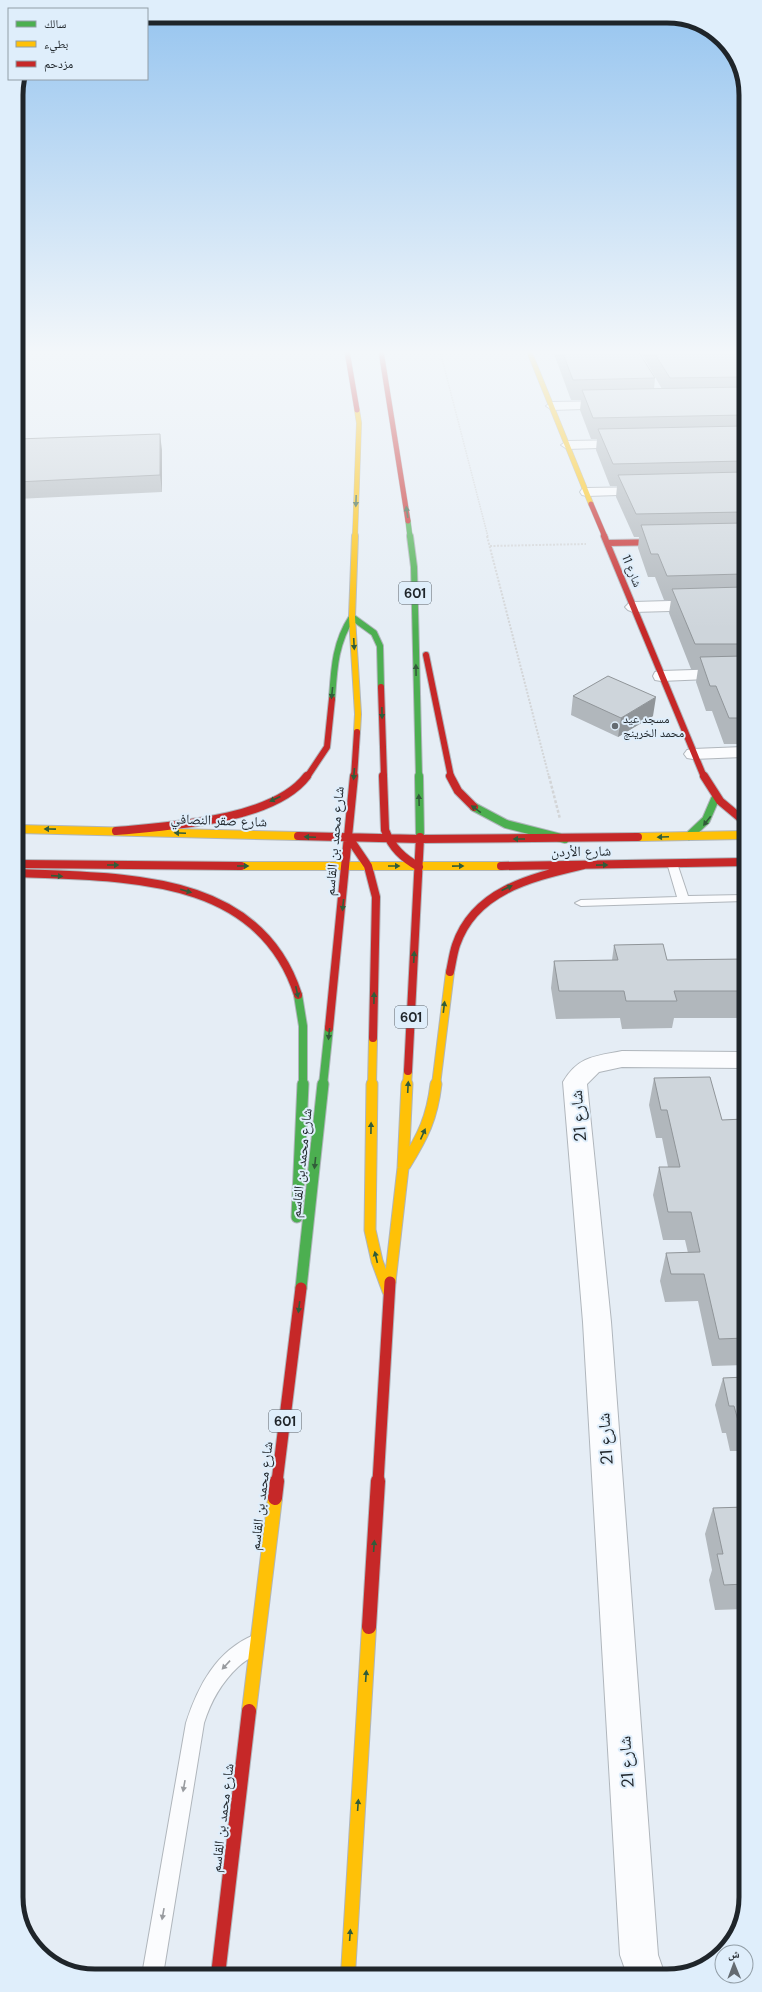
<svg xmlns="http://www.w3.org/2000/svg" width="762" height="1992" viewBox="0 0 762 1992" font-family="'DM Sans','Noto Naskh Arabic',sans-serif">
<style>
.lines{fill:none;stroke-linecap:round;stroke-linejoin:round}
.lane-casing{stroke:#b0b6bc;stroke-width:2}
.street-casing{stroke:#b0b6bc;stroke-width:2}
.fast-far3-casing{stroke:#b0b6bc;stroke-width:6}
.fast-far2-casing{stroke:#b0b6bc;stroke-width:8}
.fast-far1-casing{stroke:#b0b6bc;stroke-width:10}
.fast-casing{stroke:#b0b6bc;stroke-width:13}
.slow-far4-casing{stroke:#b0b6bc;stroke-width:6}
.slow-far3-casing{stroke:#b0b6bc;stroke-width:8}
.slow-far2-casing{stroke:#b0b6bc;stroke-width:10}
.slow-far1-casing{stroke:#b0b6bc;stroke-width:13}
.slow-casing{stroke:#b0b6bc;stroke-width:16}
.jam-far4-casing{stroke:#b0b6bc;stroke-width:6}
.jam-far3-casing{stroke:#b0b6bc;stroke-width:8}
.jam-far2-casing{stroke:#b0b6bc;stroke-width:10}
.jam-far1-casing{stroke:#b0b6bc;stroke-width:13}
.jam-casing{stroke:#b0b6bc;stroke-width:16}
.path-far2{stroke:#d3d5d7;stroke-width:1.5;stroke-dasharray:1.5 1;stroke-linecap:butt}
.path-far1{stroke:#d3d5d7;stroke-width:2;stroke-dasharray:2 1.5;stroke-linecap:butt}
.path{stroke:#d3d5d7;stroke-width:2.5;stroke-dasharray:3 2;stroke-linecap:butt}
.lane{fill:#fbfcfe;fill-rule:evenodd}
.street{fill:#fbfcfe;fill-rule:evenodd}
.fast-far3{stroke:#4caf50;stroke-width:5}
.fast-far2{stroke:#4caf50;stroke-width:6}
.fast-far1{stroke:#4caf50;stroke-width:8}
.fast{stroke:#4caf50;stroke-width:11}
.slow-far4{stroke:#ffc107;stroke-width:5}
.slow-far3{stroke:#ffc107;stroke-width:6}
.slow-far2{stroke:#ffc107;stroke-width:8}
.slow-far1{stroke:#ffc107;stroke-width:11}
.slow{stroke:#ffc107;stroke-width:14}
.jam-far4{stroke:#c62828;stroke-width:5}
.jam-far3{stroke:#c62828;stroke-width:6}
.jam-far2{stroke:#c62828;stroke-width:8}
.jam-far1{stroke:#c62828;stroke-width:11}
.jam{stroke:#c62828;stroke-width:14}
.wall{fill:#b1b7bc}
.shaded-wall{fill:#909599}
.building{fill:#ced5db;stroke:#909599}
.oneway{fill:#315c39}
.oneway2{fill:#989b9f}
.poi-dot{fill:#646b71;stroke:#dfeefb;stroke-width:1.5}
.labels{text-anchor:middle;stroke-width:4;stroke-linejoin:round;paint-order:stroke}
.far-street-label{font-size:12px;fill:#1f252a;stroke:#dfeefb}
.far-poi-label{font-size:12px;fill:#1f252a;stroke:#dfeefb;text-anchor:start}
.shield{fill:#dfeefb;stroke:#596169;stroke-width:1}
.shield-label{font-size:13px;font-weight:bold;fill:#1f252a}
.street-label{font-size:14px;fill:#1f252a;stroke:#dfeefb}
.near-street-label{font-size:17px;fill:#1f252a;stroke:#dfeefb}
.rim{fill:none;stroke:#1f252a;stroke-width:5}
</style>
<rect width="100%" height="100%" fill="#e5edf5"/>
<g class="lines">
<!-- lane casing -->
<g class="lane-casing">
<path id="lane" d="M672 860 677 863 688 896 744 895V901L581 906 575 903 581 900 677 897 667 863Z
M254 1635 260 1638 263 1644C259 1655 246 1659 238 1667 221 1683 211 1701 204 1723L163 1975H142L186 1723C198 1686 216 1651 254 1635Z"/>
</g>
<!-- street casing -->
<g class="street-casing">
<path id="street" d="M610 401 616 405 614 408 552 410 546 406 552 402Z
M626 440 630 441 632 444 630 447 567 449 561 445 567 441Z
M645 487 650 488 652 491 650 494 587 496 582 495 580 492 582 489 587 488Z
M743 599V609L633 612 628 610 625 607 628 604 633 602Z
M726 669 732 670 734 674 732 678 661 681 655 680 653 676 655 672 661 671Z
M743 747V757L693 759 687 758 684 754 687 750 693 749Z
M622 1051 744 1052V1068L622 1067 599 1072 587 1084 611 1322 658 1955 664 1972H626L620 1955 583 1322 563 1082C578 1056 596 1056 622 1051Z"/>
</g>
<!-- fast-far3 casing -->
<g class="fast-far3-casing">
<path id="fast-far3" d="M408 521 410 537"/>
</g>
<!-- fast-far2 casing -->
<g class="fast-far2-casing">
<path id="fast-far2" d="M410 536 414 567 419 777
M332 699C334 669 335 643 352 617L374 633 380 646 381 687"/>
</g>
<!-- fast-far1 casing -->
<g class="fast-far1-casing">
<path id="fast-far1" d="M419 776 420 837
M474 807 506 824 565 839
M689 836 706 820 715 799
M298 995 303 1026V1085
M323 1085 329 1028"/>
</g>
<!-- fast casing -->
<g class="fast-casing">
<path id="fast" d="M297 1217 303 1084
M301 1288 323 1084"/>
</g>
<!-- slow-far4 casing -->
<g class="slow-far4-casing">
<path id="slow-far4" d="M529 351 591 504
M355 537 359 423 357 410"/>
</g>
<!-- slow-far3 casing -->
<g class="slow-far3-casing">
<path id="slow-far3" d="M355 536 352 617 358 714 357 732"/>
</g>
<!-- slow-far2 casing -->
<g class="slow-far2-casing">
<path id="slow-far2" d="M18 829 298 836
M638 837 744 835
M241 866H501
M372 1085 373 1038
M407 1085 408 1071
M436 1085 450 972"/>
</g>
<!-- slow-far1 casing -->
<g class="slow-far1-casing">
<path id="slow-far1" d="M372 1084 370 1230 377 1261 388 1291
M405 1165C423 1136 432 1118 436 1084
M390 1282 403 1168 407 1084"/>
</g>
<!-- slow casing -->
<g class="slow-casing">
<path id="slow" d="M249 1711 275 1498
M348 1974 369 1627"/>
</g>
<!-- jam-far4 casing -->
<g class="jam-far4-casing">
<path id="jam-far4" d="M347 351 357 410
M381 351 408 521
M591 504 605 537"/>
</g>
<!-- jam-far3 casing -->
<g class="jam-far3-casing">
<path id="jam-far3" d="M604 536 704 777
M607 543 668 542
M426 655 451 777
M381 687 384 777
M307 777 327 747 332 699
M354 777 357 732"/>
</g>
<!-- jam-far2 casing -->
<g class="jam-far2-casing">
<path id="jam-far2" d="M383 776 385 830C392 848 403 858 419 867
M450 776 458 791 474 807
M704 776 720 801 744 821
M116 831C169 826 273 821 307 776
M298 836 420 839 638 837
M349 838 368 866 376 897 373 1038
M18 864 241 866
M501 866 744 862
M18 873C123 878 259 872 298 995
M450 972C452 963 453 954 456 945 475 889 534 877 584 865
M329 1028 354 776
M408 1071 420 837"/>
</g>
<!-- jam-far1 casing -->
<g class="jam-far1-casing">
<path id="jam-far1" d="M277 1482 301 1288
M378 1482 390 1282"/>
</g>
<!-- jam casing -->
<g class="jam-casing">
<path id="jam" d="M275 1498 277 1481
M369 1627 378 1481
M218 1975 249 1711"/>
</g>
<!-- path-far2 -->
<path class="path-far2" d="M440 351 488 537"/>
<!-- path-far1 -->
<path class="path-far1" d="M487 536 549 777
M490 546 586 544"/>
<!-- path -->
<path class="path" d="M549 776 560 819"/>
<!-- lane -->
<use href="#lane" class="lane"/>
<!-- street -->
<use href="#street" class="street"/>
<!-- fast-far3 -->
<use href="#fast-far3" class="fast-far3"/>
<!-- fast-far2 -->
<use href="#fast-far2" class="fast-far2"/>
<!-- fast-far1 -->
<use href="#fast-far1" class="fast-far1"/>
<!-- fast -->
<use href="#fast" class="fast"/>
<!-- slow-far4 -->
<use href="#slow-far4" class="slow-far4"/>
<!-- slow-far3 -->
<use href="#slow-far3" class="slow-far3"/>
<!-- slow-far2 -->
<use href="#slow-far2" class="slow-far2"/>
<!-- slow-far1 -->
<use href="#slow-far1" class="slow-far1"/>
<!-- slow -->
<use href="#slow" class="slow"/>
<!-- jam-far4 -->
<use href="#jam-far4" class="jam-far4"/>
<!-- jam-far3 -->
<use href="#jam-far3" class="jam-far3"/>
<!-- jam-far2 -->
<use href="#jam-far2" class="jam-far2"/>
<!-- jam-far1 -->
<use href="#jam-far1" class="jam-far1"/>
<!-- jam -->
<use href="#jam" class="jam"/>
</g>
<!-- wall -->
<path class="wall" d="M553 351H638L655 378 654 389H662L640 351H736L743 361V744H724L712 711H706L696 682 698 669H691L669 613 671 600H664L655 577H648L638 548 639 537H634L616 497 617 486H610L596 450 597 439H591L580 410 581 400H571Z
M17 439 162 450V492L17 499Z
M573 696 653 716 618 737 571 715Z
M614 945 667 960 744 959V1018H674L672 1028 622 1029 620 1018 556 1019 551 988 554 961 612 960Z
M654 1078 722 1120 744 1119 745 1365 712 1366 698 1301 665 1302 660 1281 666 1253H688L685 1240H663L653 1195 659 1167H668L662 1138H656L649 1105Z
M745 1377V1609L715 1610 709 1580 712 1570 705 1534 713 1508 743 1507 739 1491 743 1480 737 1451H730L726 1433H722L715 1405 723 1378Z
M746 1745V1793L739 1760Z"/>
<!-- shaded-wall -->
<path class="shaded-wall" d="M160 434 162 450V492L160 475Z
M656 697 653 716 618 737 621 718Z"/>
<!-- building -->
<path class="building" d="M562 351H638L655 378 573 380Z
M653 351H736L743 361V377L670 378Z
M743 387V415L593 418 582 390Z
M743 426V461L613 464 598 429Z
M160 434V475L17 482V439Z
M743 472V512L636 514 618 475Z
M743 523V574L667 576 658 554H651L641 525Z
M743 587V644H695L672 589Z
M743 656V718H729L716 686H710L700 657Z
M608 676 656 697 621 718 573 696Z
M663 944 667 960 744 959V991H674L677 1001H626L624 991H559L554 961 618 960 614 945Z
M710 1077 722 1120 744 1119 745 1338 719 1339 704 1274H671L666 1253 700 1252 691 1212H668L659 1167H680L667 1110H661L654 1078Z
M745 1377V1424H739L734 1406H729L723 1378Z
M745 1507V1584L724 1585 717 1554H723L713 1508Z"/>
<!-- one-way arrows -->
<defs><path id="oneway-solid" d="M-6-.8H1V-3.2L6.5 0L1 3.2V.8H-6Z"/></defs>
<g class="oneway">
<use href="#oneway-solid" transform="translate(356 501) rotate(92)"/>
<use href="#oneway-solid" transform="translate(407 512) rotate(-99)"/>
<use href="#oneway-solid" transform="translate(354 644) rotate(87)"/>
<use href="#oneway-solid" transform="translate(416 670) rotate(-91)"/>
<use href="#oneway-solid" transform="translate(332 693) rotate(96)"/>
<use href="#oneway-solid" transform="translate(382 713) rotate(89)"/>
<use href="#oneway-solid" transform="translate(354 774) rotate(94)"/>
<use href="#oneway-solid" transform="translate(275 799) rotate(155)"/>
<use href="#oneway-solid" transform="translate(419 800) rotate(-92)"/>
<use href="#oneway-solid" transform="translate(476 809) rotate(-144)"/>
<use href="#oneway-solid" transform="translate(707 821) rotate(128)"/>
<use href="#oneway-solid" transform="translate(50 829) rotate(-179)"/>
<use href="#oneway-solid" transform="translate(180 833) rotate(-178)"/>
<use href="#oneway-solid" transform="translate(310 837) rotate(-178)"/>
<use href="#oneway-solid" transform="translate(663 837) rotate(178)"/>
<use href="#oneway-solid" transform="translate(519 839) rotate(180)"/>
<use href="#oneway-solid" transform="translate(113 865)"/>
<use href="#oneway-solid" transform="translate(602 865) rotate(-1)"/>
<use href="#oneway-solid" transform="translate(243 866)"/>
<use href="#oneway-solid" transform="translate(394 866)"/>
<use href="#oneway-solid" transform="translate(458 866) rotate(-1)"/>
<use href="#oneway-solid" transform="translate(57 876) rotate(4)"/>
<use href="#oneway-solid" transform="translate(507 888) rotate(-25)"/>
<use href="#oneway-solid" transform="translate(186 891) rotate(16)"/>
<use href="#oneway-solid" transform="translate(343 905) rotate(96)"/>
<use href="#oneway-solid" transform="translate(414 957) rotate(-87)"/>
<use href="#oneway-solid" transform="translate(297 992) rotate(78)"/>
<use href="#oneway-solid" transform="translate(374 998) rotate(-89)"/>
<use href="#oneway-solid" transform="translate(444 1007) rotate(-83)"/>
<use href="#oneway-solid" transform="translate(329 1034) rotate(96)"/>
<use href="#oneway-solid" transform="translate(408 1087) rotate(-87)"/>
<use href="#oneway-solid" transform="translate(371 1128) rotate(-89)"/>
<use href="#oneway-solid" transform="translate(423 1134) rotate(-66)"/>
<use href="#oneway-solid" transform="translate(315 1163) rotate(96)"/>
<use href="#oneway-solid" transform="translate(376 1257) rotate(-103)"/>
<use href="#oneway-solid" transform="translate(299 1307) rotate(97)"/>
<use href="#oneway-solid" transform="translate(374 1546) rotate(-86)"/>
<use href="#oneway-solid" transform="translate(366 1676) rotate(-86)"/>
<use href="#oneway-solid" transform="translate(358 1805) rotate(-86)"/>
<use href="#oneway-solid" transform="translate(350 1935) rotate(-86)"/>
</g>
<g class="oneway2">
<use href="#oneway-solid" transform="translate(226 1665) rotate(133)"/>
<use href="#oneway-solid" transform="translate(184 1786) rotate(100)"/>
<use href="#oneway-solid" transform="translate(163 1914) rotate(100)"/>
</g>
<!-- sky -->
<linearGradient id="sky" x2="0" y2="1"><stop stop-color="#95c4ef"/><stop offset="0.56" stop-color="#f3f7fa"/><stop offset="1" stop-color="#f3f7fa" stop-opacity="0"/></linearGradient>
<rect width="762" height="629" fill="url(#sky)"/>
<!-- markers -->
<circle class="poi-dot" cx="615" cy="726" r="4"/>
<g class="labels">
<!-- far-street labels -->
<g class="far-street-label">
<text transform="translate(632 571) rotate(68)" y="4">شارع 11</text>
</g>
<!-- far-poi labels -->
<g class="far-poi-label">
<text x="623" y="723">مسجد عيد<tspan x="623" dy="14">محمد الخرينج</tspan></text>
</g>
<!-- shield labels -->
<g class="shield">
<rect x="399" y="582" width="32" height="22" rx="3"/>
<rect x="395" y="1006" width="32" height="22" rx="3"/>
<rect x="269" y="1410" width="32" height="22" rx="3"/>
</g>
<g class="shield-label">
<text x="415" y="598">601</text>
<text x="411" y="1022">601</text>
<text x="285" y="1426">601</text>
</g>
<!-- street labels -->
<g class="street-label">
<text transform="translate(219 820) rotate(2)" y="5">شارع صقر النصافي</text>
<text transform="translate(334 841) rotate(-85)" y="5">شارع محمد بن القاسم</text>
<text transform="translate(581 851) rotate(-1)" y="5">شارع الأردن</text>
<text transform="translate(301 1163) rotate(-84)" y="5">شارع محمد بن القاسم</text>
<text transform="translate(261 1496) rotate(-83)" y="5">شارع محمد بن القاسم</text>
<text transform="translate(222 1818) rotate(-83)" y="5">شارع محمد بن القاسم</text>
</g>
<!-- near-street labels -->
<g class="near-street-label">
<text transform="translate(578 1116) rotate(-95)" y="6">شارع 21</text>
<text transform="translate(605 1439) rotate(-94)" y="6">شارع 21</text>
<text transform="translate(626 1762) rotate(-94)" y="6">شارع 21</text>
</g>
</g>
<!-- crop -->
<path d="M0 0H762V1992H0ZM95 23H667A72 72 0 0 1 739 95V1897A72 72 0 0 1 667 1969H95A72 72 0 0 1 23 1897V95A72 72 0 0 1 95 23Z" fill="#dfeefb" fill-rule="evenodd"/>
<path class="rim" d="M95 23H667A72 72 0 0 1 739 95V1897A72 72 0 0 1 667 1969H95A72 72 0 0 1 23 1897V95A72 72 0 0 1 95 23Z"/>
<!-- legend -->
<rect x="8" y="8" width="140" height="72" fill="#dfeefb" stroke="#929ea7"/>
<rect x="16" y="21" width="20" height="6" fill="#4caf50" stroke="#929ea7"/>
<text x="44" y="28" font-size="12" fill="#1f252a">سالك</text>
<rect x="16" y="41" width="20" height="6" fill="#ffc107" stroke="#929ea7"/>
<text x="44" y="48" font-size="12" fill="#1f252a">بطيء</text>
<rect x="16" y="61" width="20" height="6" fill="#c62828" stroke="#929ea7"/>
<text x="44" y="68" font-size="12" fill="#1f252a">مزدحم</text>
<!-- north arrow -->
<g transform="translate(734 1964) rotate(359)"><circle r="19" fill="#dfeefb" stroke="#929ea7"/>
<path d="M0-3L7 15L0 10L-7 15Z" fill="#646b71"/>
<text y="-6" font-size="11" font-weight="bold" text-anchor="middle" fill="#1f252a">ش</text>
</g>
</svg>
